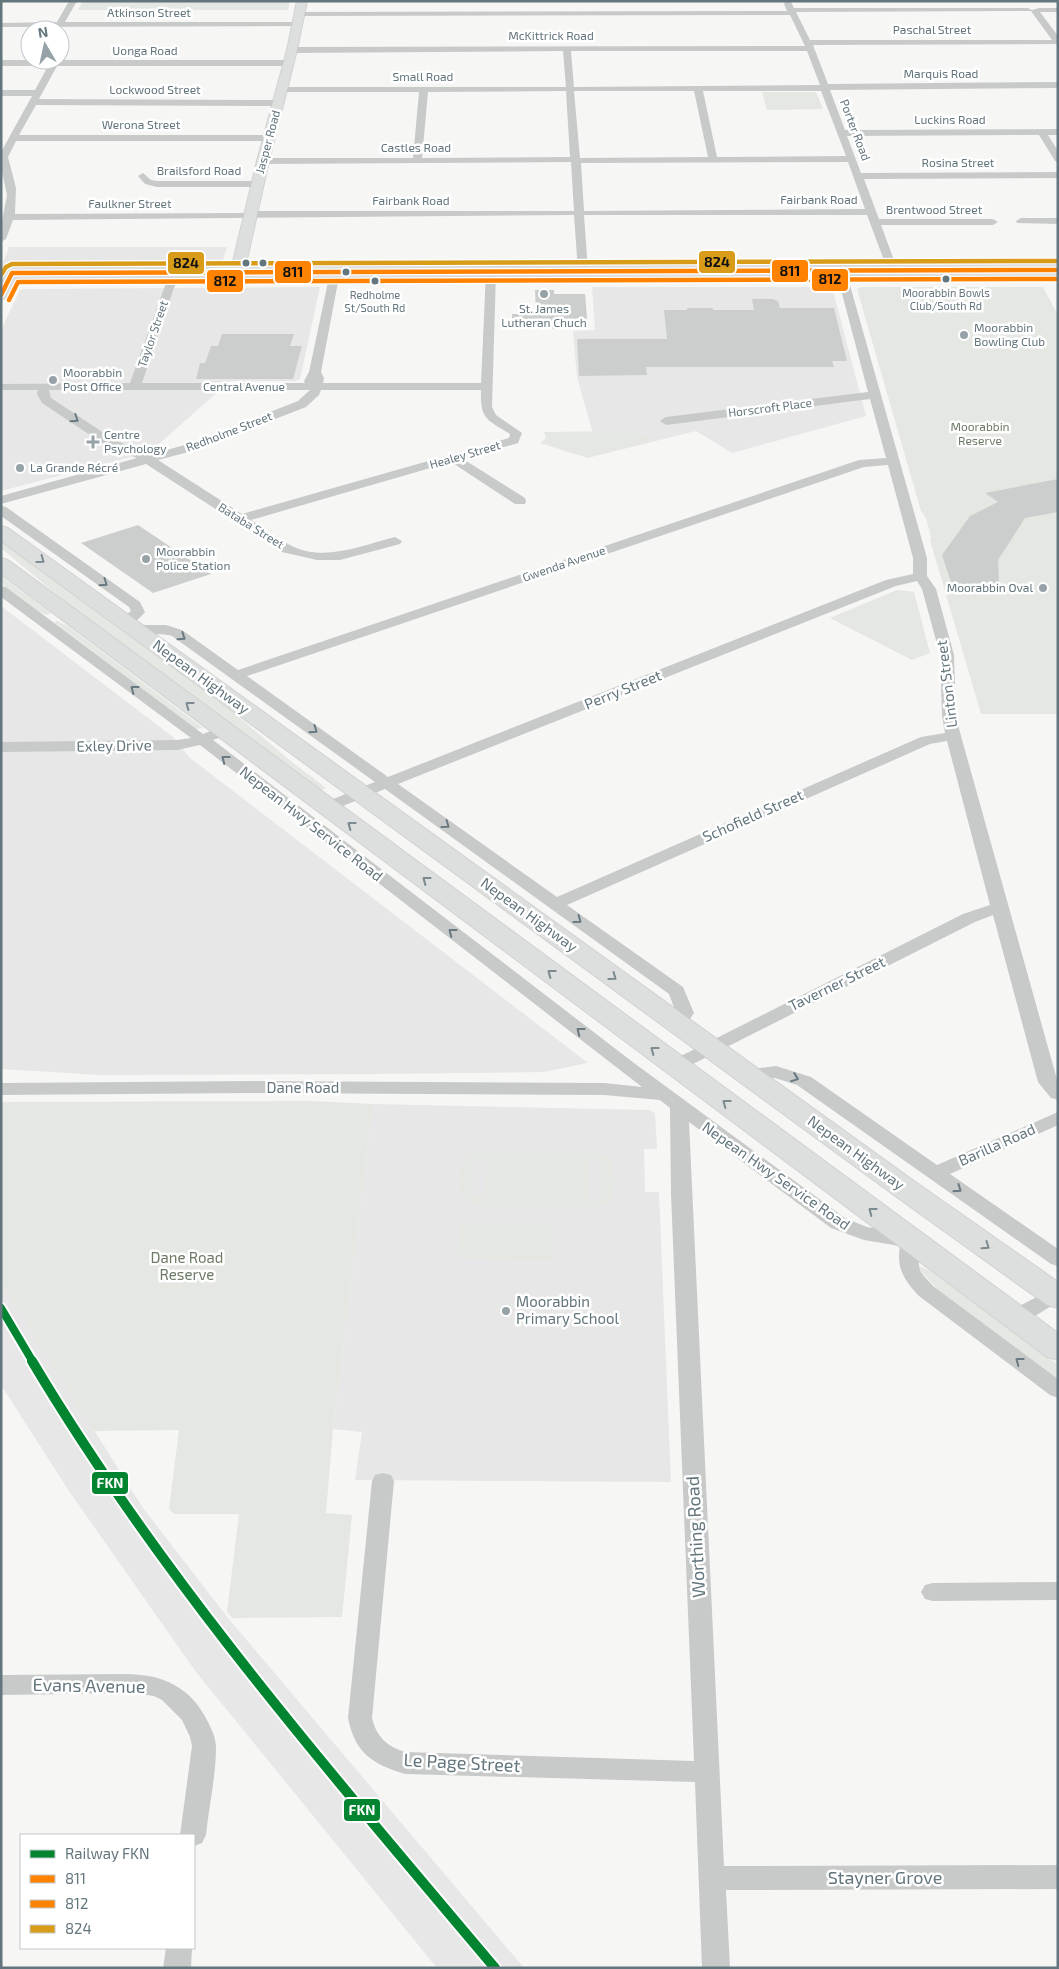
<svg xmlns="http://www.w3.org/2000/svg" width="1059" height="1969" viewBox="0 0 1059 1969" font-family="'Exo 2',sans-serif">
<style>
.built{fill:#e6e7e6}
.green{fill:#e5e7e2;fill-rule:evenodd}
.building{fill:#cccece}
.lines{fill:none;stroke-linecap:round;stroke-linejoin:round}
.major-casing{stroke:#d2d3d3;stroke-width:2}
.highway-casing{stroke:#d1d2d2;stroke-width:2}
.minor{fill:#c8caca;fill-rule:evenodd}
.major{fill:#dddede;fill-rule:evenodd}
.highway{fill:#dddede;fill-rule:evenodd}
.bus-1-casing{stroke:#fff;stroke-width:7}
.bus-2-casing{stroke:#fff;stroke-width:7}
.bus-3-casing{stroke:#fff;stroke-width:7}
.bus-1{stroke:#ff8200;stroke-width:4.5}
.bus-2{stroke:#ff8200;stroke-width:4.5}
.bus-3{stroke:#d99c19;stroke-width:4.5}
.rail-1-far1-casing{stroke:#fff;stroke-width:12}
.rail-1-casing{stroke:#fff;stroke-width:14}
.rail-1-far1{stroke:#028430;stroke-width:8}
.rail-1{stroke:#028430;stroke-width:10}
.oneway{stroke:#687981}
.oneway2{stroke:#7b8a90}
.bus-dot{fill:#63757d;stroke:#fff;stroke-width:2}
.poi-dot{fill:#96a2a7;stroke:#fff;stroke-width:2}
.labels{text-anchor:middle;stroke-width:5;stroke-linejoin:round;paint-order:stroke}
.far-bus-label{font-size:11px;fill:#63757d;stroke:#fff}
.far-street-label{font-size:12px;fill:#63757d;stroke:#fff}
.far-poi-label{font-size:12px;fill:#63757d;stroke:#fff;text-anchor:start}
.far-park-label{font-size:12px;fill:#6c7a66;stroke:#fff}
.street-label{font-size:15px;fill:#63757d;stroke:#fff}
.park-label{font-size:15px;fill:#6c7a66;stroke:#fff}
.poi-label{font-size:15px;fill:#63757d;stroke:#fff;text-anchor:start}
.near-street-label{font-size:18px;fill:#63757d;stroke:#fff}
.line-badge{stroke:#fff;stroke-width:2}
.badge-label{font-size:14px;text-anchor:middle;font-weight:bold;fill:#fff}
.pale-badge-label{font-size:14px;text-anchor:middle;font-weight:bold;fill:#111}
</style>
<rect width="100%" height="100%" fill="#f6f6f5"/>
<!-- built -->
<path class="built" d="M9 247H227L221 266 219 267 1 268Z
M320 287 300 379 295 381H230L150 452 1 491V330L20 290 26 289Z
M592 287H832L866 416 732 453 696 431 599 455 577 377 573 331 595 330Z
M1 606 173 737 190 758 588 1063 544 1072 378 1074 100 1075 1 1069Z
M373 1104 649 1110 655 1113 657 1149H644L645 1192H659L671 1482 355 1480 362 1432 333 1429Z
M1 1282 143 1508 228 1618 524 1968H437L196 1672 69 1491 1 1385Z"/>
<!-- green -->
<path class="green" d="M83 1H290L288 10H78Z
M762 92H816L823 109 767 110Z
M715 274 821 276 830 277 724 279Z
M866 274 1048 275 1049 277 1046 278 867 279 863 276Z
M519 275 701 276 714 279 522 277Z
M862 287H1043L1058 315V714H981L930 540 931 537 926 518 921 511 857 289Z
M626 431 652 439 588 458 540 443 546 438 544 432Z
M1 541 234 713 287 758 326 788 321 790 315 787 68 604 1 548Z
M1 576 51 613 47 615 40 612 1 583Z
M897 590 914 592 930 653 912 660 830 618Z
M57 621 68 626 203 728 196 729 54 622Z
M310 1101 373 1104 333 1429 326 1513 352 1515 342 1617 232 1618 227 1612 239 1514H174L169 1509 179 1430 94 1431 1 1282V1102Z
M483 1150 587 1151C595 1152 603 1153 609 1159 615 1166 615 1190 611 1198 607 1204 600 1206 594 1207L483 1206C462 1203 459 1196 460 1176 462 1160 466 1153 483 1150ZM487 1157 485 1198 484 1199 471 1193 472 1167 474 1161 483 1157ZM587 1159 594 1160 601 1165V1194L593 1200 587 1201Z
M460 1222 554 1224 552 1260 457 1258Z
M915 1264 930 1271 1058 1365V1379L939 1291Z"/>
<!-- building -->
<path class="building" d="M535 290H554V294H585L588 329 512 328V314H536Z
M752 299H772L778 301 780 308H834L847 361H832L834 367H646L647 375 579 376 577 339H667L664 310H687V308H713V310H754Z
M222 334H294L290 346H302L293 379H196L200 363H205L211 346H218Z
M1058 479V512L1025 518 998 560 999 584 952 585 942 555 970 516 998 502 985 493Z
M138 525 211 574 153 593 81 543Z"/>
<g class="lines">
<!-- major casing -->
<g class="major-casing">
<path id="major" d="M297 1H307L297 50 269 161 242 282 235 286 228 282 257 161 287 50Z
M12 269 19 273 8 296 1 300V281L7 270Z"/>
</g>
<!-- highway casing -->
<g class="highway-casing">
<path id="highway" d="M1058 265V275L1 278V268Z
M1 526 8 528 914 1181 1058 1282V1308L1047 1305 894 1195 1 541Z
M1 558 8 560 1058 1333V1360L1047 1357 1 574Z"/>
</g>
<!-- minor -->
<path class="minor" d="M69 1H77L65 22H298L302 24 298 26 1 27V23L57 22Z
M785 2H791L794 8H1028L1032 10 1039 8H1058V12H1040L1058 36V44L813 45 828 84 1058 82V88L830 90 845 130 1058 129V135H1048L1058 151V162L1055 161 1039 135 847 136 861 173 1058 172V178L864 179 879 219H993L998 222 993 225H881L898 271 893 274 888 271 867 215H584L588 271 583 274 578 271 574 215 13 220 6 239 1 242V226L7 195 1 167V152L32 96H1V90H35L48 66H1V60H289L293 63 289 66H57L39 99 278 100 282 103 278 106 36 105 19 135H269L274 138 269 141H16L8 157 16 188 15 214 246 213 250 211H574L571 162 263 164 258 161 263 158H413L419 92H282L279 91V87H566L563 51 292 53 288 50 292 47 805 46 790 15 300 16H297V12L787 11 784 4ZM1031 11 1052 40H810L796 12ZM571 51H807L820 85 574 87ZM566 91 570 157 422 158 428 92ZM574 91H694L708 157 580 158ZM703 91H821L846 156 717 157ZM848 162 865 209 584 211 581 163Z
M143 173 151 180 157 181H257L262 184 257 187H157L145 184 138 176Z
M1021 218H1058V224L1017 223 1016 221Z
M841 268 846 271 927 558V576L936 589 954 655 956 716 961 736 1058 1083V1100L1051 1098 1038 1082 993 915 975 922 681 1070 675 1072 669 1070 666 1066 669 1062 963 914 990 905 947 741 930 744 567 905 683 987 694 1013 684 1028 678 1029 672 1028 669 1024 676 1013 669 994 385 789 333 810H321L319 807 321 804 375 782 172 636C160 632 135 637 128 629L135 625H166L182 630 238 670 859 460 886 458 870 399 666 425 660 421 666 417 868 392 836 271ZM888 465 913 558V574L886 580 388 777 247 676 864 467ZM917 581 922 589 940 655 942 716 945 733 921 737 557 897 398 784 896 586Z
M491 269 496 272 492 407 496 415 522 433 518 443 463 459 525 498 526 501 525 504H515L451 462 251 520C264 528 276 538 290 545 323 563 362 545 395 537L402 541 400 544 340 560H317L282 552 146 464 1 504V496L137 458 105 445 42 403 37 394 38 390H1V384L130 383 167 280H175L176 282 142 383H305L304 381 309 372 328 282 333 279 338 282 321 372 324 378 323 383H481L486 272ZM49 390H310L298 401 188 444 149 455 113 439 51 398ZM321 390H481C480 419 486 419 510 434L509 438 242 514 158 460 196 450 306 407 319 395Z
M1 506 6 507 140 602 145 612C139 620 129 627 119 625L117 622 131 611 129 607 1 516Z
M1 586 6 587 203 734 224 726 229 728 232 731 229 734 213 740 634 1063 845 1218 867 1227 918 1235C924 1245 916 1259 920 1270 923 1276 929 1281 933 1286L1058 1379V1398L1050 1395 919 1296C904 1280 896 1268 900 1246L864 1240 831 1228 689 1122 724 1866 1058 1865V1889L726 1890 730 1968H702L695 1782 405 1774C372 1764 355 1753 348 1718L372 1481 375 1475 383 1473 391 1475 394 1481 372 1718C376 1736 387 1747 405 1752L694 1761 671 1194 670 1108 660 1100 604 1095 254 1093 1 1095V1083L254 1081 604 1083 642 1087 200 745 177 750 1 752V742L177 740 191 738 1 597Z
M776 1066 811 1077 937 1165 1058 1112V1125L950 1174 1058 1249V1266L1051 1264 797 1085 775 1078 748 1080 742 1078 739 1074 742 1070Z
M1058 1286V1302C1043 1310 1024 1327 1008 1322L1005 1317 1008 1312Z
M1058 1582V1600L933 1601 925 1599 921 1592 925 1585 933 1583Z
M125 1674C163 1674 191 1687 208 1722 212 1730 216 1739 216 1747 216 1776 209 1806 206 1835L202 1843 194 1846V1835H180L192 1746 190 1737 182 1720 162 1700 154 1696 133 1693 1 1695V1675Z
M166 1948H192L191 1968H163Z"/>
<!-- major -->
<use href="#major" class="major"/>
<!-- highway -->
<use href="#highway" class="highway"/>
<!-- bus-1 casing -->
<g class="bus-1-casing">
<path id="bus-1" d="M1 295 12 273 1058 270"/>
</g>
<!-- bus-2 casing -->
<g class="bus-2-casing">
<path id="bus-2" d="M9 300 18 282 1058 279"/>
</g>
<!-- bus-3 casing -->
<g class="bus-3-casing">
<path id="bus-3" d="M1 275 6 267 12 264 1058 261"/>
</g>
<!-- bus-1 -->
<use href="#bus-1" class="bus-1"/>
<!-- bus-2 -->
<use href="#bus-2" class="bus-2"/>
<!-- bus-3 -->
<use href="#bus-3" class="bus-3"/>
<!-- rail-1-far1 casing -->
<g class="rail-1-far1-casing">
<path id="rail-1-far1" d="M1 1308 33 1362"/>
</g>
<!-- rail-1 casing -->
<g class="rail-1-casing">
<path id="rail-1" d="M32 1361C163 1581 331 1773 495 1968"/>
</g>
<!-- rail-1-far1 -->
<use href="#rail-1-far1" class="rail-1-far1"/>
<!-- rail-1 -->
<use href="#rail-1" class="rail-1"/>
</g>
<!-- one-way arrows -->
<defs><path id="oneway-chevron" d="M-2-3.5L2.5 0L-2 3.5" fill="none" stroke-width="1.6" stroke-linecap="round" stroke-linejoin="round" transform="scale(1.25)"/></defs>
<g class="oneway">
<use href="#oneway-chevron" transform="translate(75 419) rotate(34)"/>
<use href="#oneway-chevron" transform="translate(104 583) rotate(35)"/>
<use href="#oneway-chevron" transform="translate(182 637) rotate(34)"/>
<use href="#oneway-chevron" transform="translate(134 689) rotate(-143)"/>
<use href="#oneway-chevron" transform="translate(314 730) rotate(35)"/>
<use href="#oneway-chevron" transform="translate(225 759) rotate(-142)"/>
<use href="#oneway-chevron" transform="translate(446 825) rotate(36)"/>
<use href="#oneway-chevron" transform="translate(578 920) rotate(36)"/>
<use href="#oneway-chevron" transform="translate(452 932) rotate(-142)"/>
<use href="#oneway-chevron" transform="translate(580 1031) rotate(-142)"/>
<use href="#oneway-chevron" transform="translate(795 1078) rotate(21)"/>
<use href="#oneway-chevron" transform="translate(958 1189) rotate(35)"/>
<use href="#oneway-chevron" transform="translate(1019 1361) rotate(-143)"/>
</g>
<g class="oneway2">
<use href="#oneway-chevron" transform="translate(41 560) rotate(36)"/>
<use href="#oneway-chevron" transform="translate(189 705) rotate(-143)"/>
<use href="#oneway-chevron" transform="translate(351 825) rotate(-143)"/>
<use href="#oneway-chevron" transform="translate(426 880) rotate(-143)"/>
<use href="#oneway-chevron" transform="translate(551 973) rotate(-143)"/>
<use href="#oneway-chevron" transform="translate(613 977) rotate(36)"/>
<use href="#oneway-chevron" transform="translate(654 1050) rotate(-143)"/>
<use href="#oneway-chevron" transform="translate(726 1103) rotate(-143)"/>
<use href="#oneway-chevron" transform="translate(872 1211) rotate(-143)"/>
<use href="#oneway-chevron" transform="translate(986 1246) rotate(35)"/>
</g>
<!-- markers -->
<g class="bus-dot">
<circle cx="246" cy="263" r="4.5"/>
<circle cx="263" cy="263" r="4.5"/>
<circle cx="346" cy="272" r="4.5"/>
<circle cx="946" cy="279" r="4.5"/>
<circle cx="375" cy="281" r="4.5"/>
</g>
<g class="poi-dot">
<circle cx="544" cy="294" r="5"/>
<circle cx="964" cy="335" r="5"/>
<circle cx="53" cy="380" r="5"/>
<path d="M90.5 434.5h5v5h5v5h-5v5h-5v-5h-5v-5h5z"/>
<circle cx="20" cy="468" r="5"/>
<circle cx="146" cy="559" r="5"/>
<circle cx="1043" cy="588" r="5"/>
<circle cx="506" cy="1311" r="5"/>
</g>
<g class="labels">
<!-- far-bus labels -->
<g class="far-bus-label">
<text x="946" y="297">Moorabbin Bowls<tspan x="946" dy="13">Club/South Rd</tspan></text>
<text x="375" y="299">Redholme<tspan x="375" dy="13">St/South Rd</tspan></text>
</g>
<!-- far-street labels -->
<g class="far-street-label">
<text x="149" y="17">Atkinson Street</text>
<text x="932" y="34">Paschal Street</text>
<text x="551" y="40">McKittrick Road</text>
<text x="145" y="55">Uonga Road</text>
<text x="941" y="78">Marquis Road</text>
<text x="423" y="81">Small Road</text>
<text x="155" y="94">Lockwood Street</text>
<text x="950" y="124">Luckins Road</text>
<text x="141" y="129">Werona Street</text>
<text transform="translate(855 130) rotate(69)" y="4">Porter Road</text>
<text transform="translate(268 142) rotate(-75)" y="4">Jasper Road</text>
<text x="416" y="152">Castles Road</text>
<text x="958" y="167">Rosina Street</text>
<text x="199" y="175">Brailsford Road</text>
<text x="819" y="204">Fairbank Road</text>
<text x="411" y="205">Fairbank Road</text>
<text x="130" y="208">Faulkner Street</text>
<text x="934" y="214">Brentwood Street</text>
<text transform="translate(153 334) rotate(-71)" y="4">Taylor Street</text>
<text x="244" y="391">Central Avenue</text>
<text transform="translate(770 408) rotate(-7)" y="4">Horscroft Place</text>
<text transform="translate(229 432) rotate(-21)" y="4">Redholme Street</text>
<text transform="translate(465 455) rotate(-16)" y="4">Healey Street</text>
<text transform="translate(251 526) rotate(32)" y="4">Bataba Street</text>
<text transform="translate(564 564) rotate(-19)" y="4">Gwenda Avenue</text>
</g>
<!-- far-poi labels -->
<g class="far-poi-label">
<text x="544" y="313" text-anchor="middle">St. James<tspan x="544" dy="14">Lutheran Chuch</tspan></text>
<text x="974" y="332">Moorabbin<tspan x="974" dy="14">Bowling Club</tspan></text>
<text x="63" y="377">Moorabbin<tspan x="63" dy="14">Post Office</tspan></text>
<text x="104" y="439">Centre<tspan x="104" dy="14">Psychology</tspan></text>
<text x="30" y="472">La Grande Récré</text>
<text x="156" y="556">Moorabbin<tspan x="156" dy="14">Police Station</tspan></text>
<text x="1033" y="592" text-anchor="end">Moorabbin Oval</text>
</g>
<!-- far-park labels -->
<g class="far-park-label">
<text x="980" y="431">Moorabbin<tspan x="980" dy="14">Reserve</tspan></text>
</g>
<!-- street labels -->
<g class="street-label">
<text transform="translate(201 677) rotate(36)" y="5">Nepean Highway</text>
<text transform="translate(947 684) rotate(-97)" y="5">Linton Street</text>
<text transform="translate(623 690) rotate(-22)" y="5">Perry Street</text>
<text transform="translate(114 746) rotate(-1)" y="5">Exley Drive</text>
<text transform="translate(753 816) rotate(-24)" y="5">Schofield Street</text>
<text transform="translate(311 824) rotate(38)" y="5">Nepean Hwy Service Road</text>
<text transform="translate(529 915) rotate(36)" y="5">Nepean Highway</text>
<text transform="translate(837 984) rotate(-26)" y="5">Taverner Street</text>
<text x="303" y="1093">Dane Road</text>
<text transform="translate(997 1145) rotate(-24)" y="5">Barilla Road</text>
<text transform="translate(856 1153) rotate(36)" y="5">Nepean Highway</text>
<text transform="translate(776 1176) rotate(35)" y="5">Nepean Hwy Service Road</text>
</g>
<!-- park labels -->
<g class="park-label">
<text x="187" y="1263">Dane Road<tspan x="187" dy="17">Reserve</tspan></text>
</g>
<!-- poi labels -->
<g class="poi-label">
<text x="516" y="1307">Moorabbin<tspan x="516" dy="17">Primary School</tspan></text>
</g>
<!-- near-street labels -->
<g class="near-street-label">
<text transform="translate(696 1537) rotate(-93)" y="6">Worthing Road</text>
<text transform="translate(89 1686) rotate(1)" y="6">Evans Avenue</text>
<text transform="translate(462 1763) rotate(3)" y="6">Le Page Street</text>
<text x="885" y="1884">Stayner Grove</text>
</g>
</g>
<g class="line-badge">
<rect x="698" y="250" width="38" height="24" rx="5" fill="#d99c19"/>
<rect x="167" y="251" width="38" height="24" rx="5" fill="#d99c19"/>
<rect x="771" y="259" width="38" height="24" rx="5" fill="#ff8200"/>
<rect x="274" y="260" width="38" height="24" rx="5" fill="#ff8200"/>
<rect x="811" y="268" width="38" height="24" rx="5" fill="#ff8200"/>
<rect x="206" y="269" width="38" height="24" rx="5" fill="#ff8200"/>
<rect x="91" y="1471" width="38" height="24" rx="5" fill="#028430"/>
<rect x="343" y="1798" width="38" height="24" rx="5" fill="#028430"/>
</g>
<g class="badge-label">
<text x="110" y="1488">FKN</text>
<text x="362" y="1815">FKN</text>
</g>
<g class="pale-badge-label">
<text x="717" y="267">824</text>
<text x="186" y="268">824</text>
<text x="790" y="276">811</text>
<text x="293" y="277">811</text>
<text x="830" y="284">812</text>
<text x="225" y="286">812</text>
</g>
<!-- border -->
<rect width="1059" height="1969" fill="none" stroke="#63757d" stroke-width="5"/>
<!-- legend -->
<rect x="20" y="1834" width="175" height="115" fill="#ffffff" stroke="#c1c8cb"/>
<rect x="30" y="1850" width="25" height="8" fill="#028430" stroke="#c1c8cb"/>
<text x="65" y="1859" font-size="15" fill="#63757d">Railway FKN</text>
<rect x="30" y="1875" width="25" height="8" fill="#ff8200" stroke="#c1c8cb"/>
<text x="65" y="1884" font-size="15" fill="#63757d">811</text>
<rect x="30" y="1900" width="25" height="8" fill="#ff8200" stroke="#c1c8cb"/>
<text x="65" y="1909" font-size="15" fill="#63757d">812</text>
<rect x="30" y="1925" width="25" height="8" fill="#d99c19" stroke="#c1c8cb"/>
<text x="65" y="1934" font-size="15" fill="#63757d">824</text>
<!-- north arrow -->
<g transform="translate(45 45) rotate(351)"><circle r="24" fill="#ffffff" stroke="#c1c8cb"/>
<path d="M0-4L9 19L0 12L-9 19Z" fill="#96a2a7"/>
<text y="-8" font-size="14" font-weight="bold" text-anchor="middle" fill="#63757d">N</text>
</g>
</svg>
